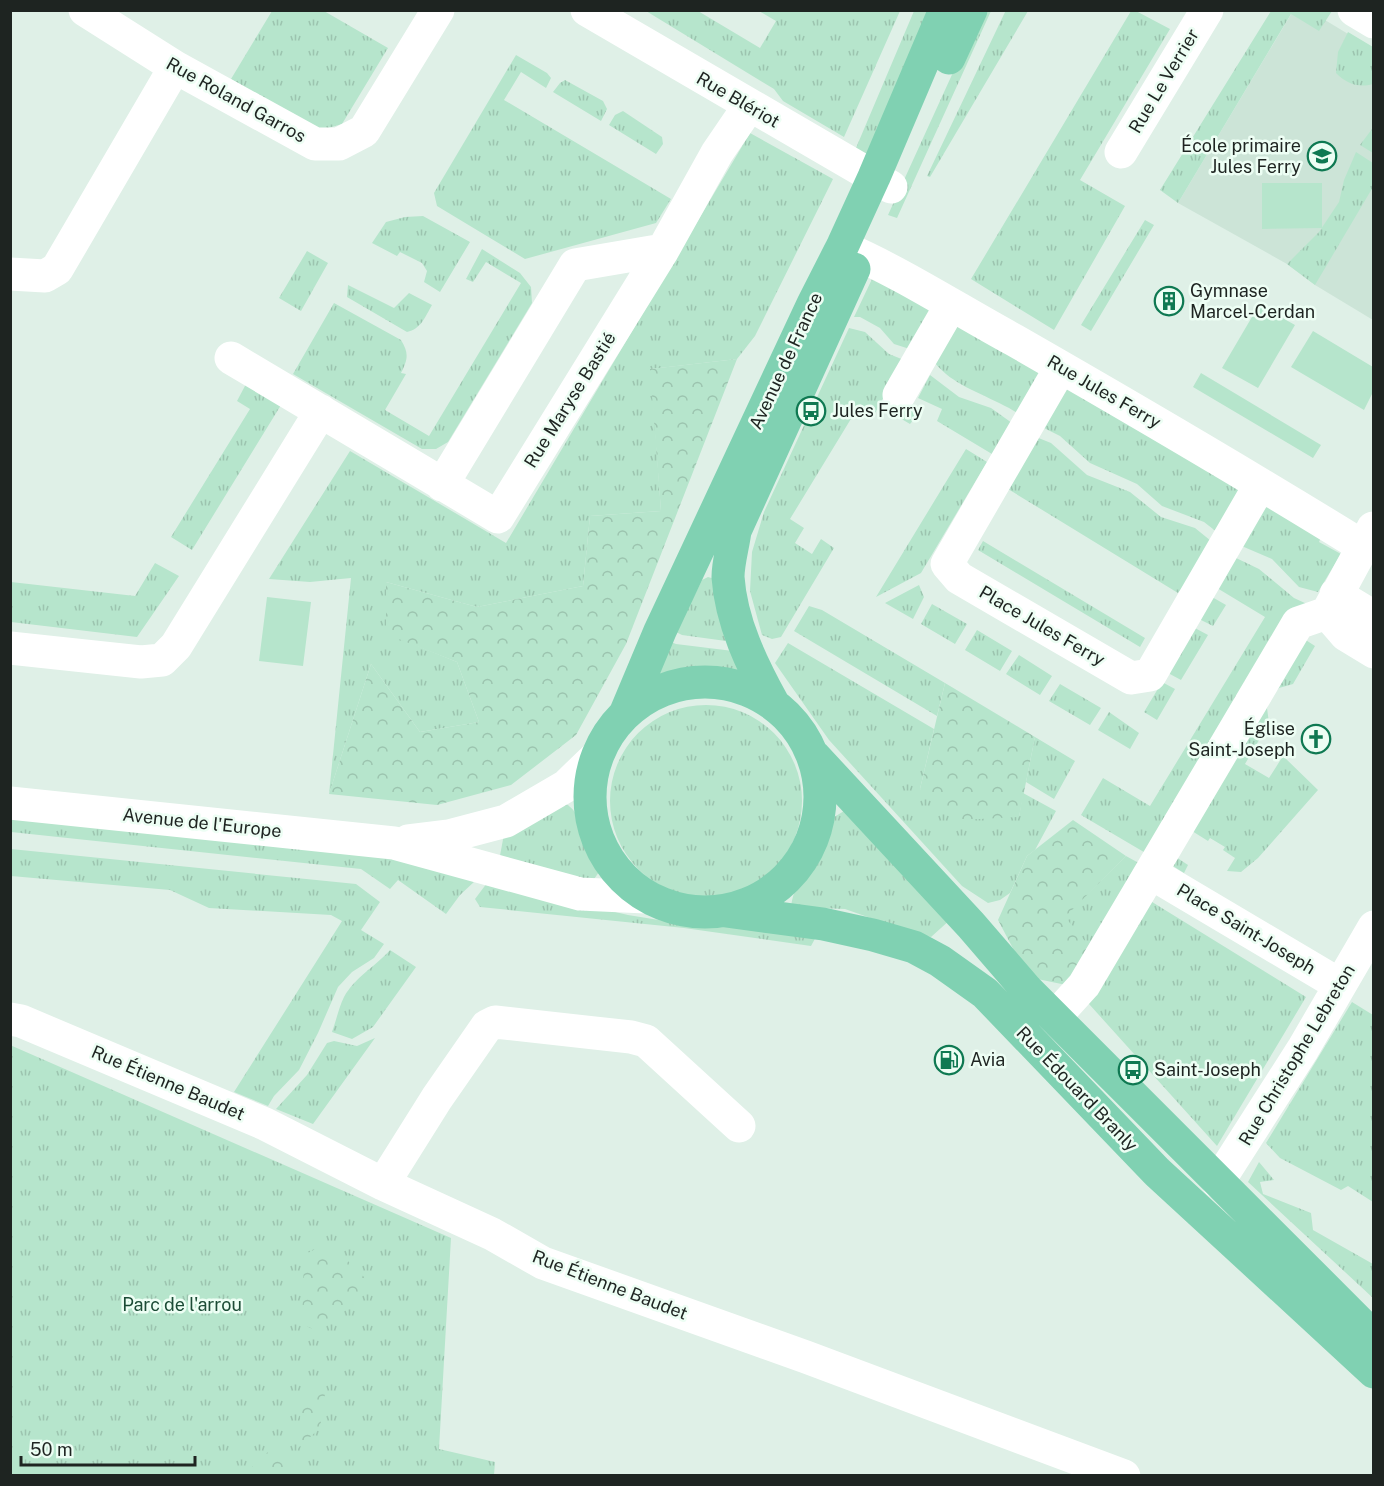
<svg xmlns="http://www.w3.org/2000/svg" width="1384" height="1486" viewBox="0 0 1384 1486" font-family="'Public Sans',sans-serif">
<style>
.built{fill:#cce4d7}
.grass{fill:url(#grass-tufts)}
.forest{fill:url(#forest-crowns)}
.pitch{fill:#b6e5cc}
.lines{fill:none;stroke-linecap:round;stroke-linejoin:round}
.minor{stroke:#fff;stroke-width:33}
.major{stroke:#80d1b2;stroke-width:33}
.labels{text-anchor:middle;stroke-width:5;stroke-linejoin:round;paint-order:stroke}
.street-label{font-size:18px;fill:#1e2421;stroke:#edfef4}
.poi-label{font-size:18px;fill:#1e2421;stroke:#edfef4;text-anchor:start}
.park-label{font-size:18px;fill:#1b4b35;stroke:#edfef4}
</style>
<defs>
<pattern id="grass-tufts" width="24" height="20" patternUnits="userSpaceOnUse" patternTransform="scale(1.5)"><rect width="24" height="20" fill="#b6e5cc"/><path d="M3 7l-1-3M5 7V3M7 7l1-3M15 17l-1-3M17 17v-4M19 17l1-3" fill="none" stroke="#9cc4af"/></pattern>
<pattern id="forest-crowns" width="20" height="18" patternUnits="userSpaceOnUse" patternTransform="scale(1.5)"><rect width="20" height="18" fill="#b6e5cc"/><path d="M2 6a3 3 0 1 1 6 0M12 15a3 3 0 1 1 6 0" fill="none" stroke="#9cc4af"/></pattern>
</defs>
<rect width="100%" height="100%" fill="#dff0e7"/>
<!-- built -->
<path class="built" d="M1293 11H1310L1373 49V320L1315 285 1287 264 1178 203Z"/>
<!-- grass -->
<path class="grass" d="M1006 10 1028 11 930 177 927 176Z
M272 11H324L388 48 342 124 318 131 231 79Z
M646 11H698L760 48 776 21 759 11H900L844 137 783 101 774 89Z
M914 11H938L869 158 853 155Z
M981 11H991L897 218 888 215Z
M1131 11H1136L1170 29 1080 180 1125 206 1054 330 971 279Z
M1271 11H1332L1319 31 1291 14 1178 203 1160 190Z
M1348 32 1373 47V84C1358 88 1347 84 1336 73L1338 52Z
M516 55 547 73 551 78 546 88 521 72 504 100 671 199 656 223 525 259 437 206 434 193Z
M565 80 603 101 607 109 601 121 553 92 560 83Z
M623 111 662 137 663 144 656 154 609 125 615 115Z
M1372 129 1373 130V153L1360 145Z
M750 133 833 179 755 336 737 359 651 369 661 511 590 516 583 586 477 607 386 582V633L457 662 479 722 420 732 371 664 329 794 351 578 310 582 269 579 350 451 506 543Z
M1356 152 1373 163V187L1315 285 1287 264 1319 232 1339 202 1344 180Z
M423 216 470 242 440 292 424 282 427 271 422 263 400 252 397 256 372 243 386 222 405 217Z
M1145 220 1154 225 1091 331 1081 325Z
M482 249 520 273 531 287 532 303 448 442 436 449H422L293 374 334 303 401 340C409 353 408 359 401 373L406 374 385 410 429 436 521 283 486 262 473 282 466 279Z
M307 251 328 263 301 311 279 298Z
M872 279 936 302 916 351 894 344 880 328 860 317H854Z
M348 285 394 308 409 293 432 305C425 317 421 329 407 332L347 297Z
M960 322 1040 372 1019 414C996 399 965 390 946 374 941 370 937 365 932 360Z
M849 328 865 332 889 354 904 360 875 413 860 404 790 519 804 528 795 543 812 554 821 539 834 548 781 637 772 639 762 635 750 591 752 552 764 512Z
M930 375 959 397 991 408 1012 423 992 454 937 421 942 409 918 398Z
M246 384 281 405 192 550 171 537 250 409 237 401Z
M1061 384 1243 486 1222 536 1204 522 1162 506 1137 484 1090 463 1060 436 1036 424Z
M901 401 921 411 910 424 893 414Z
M1031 435 1051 443 1087 475 1130 492 1161 517 1195 528 1216 545 1178 593 1008 489Z
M966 449 987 462 921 573 876 597Z
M1269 502 1323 533 1319 542 1341 554 1318 592 1299 587 1272 559 1237 544Z
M983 541 1145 638 1140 647 978 550Z
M1234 557 1259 569 1294 598 1307 604 1154 858 1081 815 1103 778 1150 806 1265 617 1217 588Z
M155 563 179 576 137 637 11 622V582L135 596Z
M708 577 715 579 726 641 682 635 676 632 702 580Z
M919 585 924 597 913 619 885 603Z
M1212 597 1226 605 1213 626 1199 619Z
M932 604 967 624 955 644 921 624Z
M809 606 822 610 945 683 937 716 794 631Z
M1193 627 1208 635 1181 680 1168 673Z
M977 630 1012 651 1000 671 965 650Z
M1298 635 1315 646 1293 684 1279 688 1273 694 1267 708 1269 723 1245 764 1269 778 1283 756 1318 790 1258 858 1241 872 1227 871 1235 858 1223 850 1225 847 1210 838 1208 841 1192 831 1176 857 1188 865 1184 873 1165 861Z
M671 642 676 644 733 651 739 671 698 670 652 675Z
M788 643 934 729 920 789 1019 817 1023 793 1056 811 1035 850 1027 856 1010 893 1000 900 988 903 962 886 829 740 775 663Z
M1019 655 1052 676 1040 695 1006 674Z
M1162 682 1175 689 1157 720 1144 712Z
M1060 684 1101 708 1090 725 1049 701Z
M610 801a96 96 0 1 1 192 0a96 96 0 1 1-192 0Z
M1109 712 1139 733 1130 749 1098 730Z
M1035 737 1075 761 1054 799 1026 782Z
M563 802C583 813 575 824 584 842 588 852 594 862 599 872L592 882 499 861 504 834Z
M844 811 951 919 931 937 913 933 845 909 791 907C794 884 801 884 815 868 823 858 831 832 831 819Z
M11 816 389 855 475 881 460 895 446 914 398 880 390 889 361 869 11 832Z
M11 849 356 884 380 902 361 930 384 944 374 958 352 972 338 987 318 1033 299 1070 274 1096 268 1106 234 1092 342 921 331 915 209 908 170 890 11 876Z
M1126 856 1146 867 1079 981 1064 917Z
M487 883 498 884 628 915 696 926 761 922 817 935 811 946 684 928 480 907 475 899Z
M1144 897 1306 997 1217 1146 1080 994Z
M390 950 416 967 373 1027 352 1039 332 1032C336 1021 339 1007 344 997 355 977 376 966 390 950Z
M1352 1002 1373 1015V1202L1348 1186 1341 1190 1280 1158 1266 1143Z
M375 1038 313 1124 276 1109 307 1075 327 1043 334 1041 357 1046Z
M10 1045 451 1238 439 1449 495 1462 494 1475H11Z
M1259 1162 1274 1180 1260 1182 1263 1194 1311 1213 1313 1230 1373 1264V1298L1248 1182Z"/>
<!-- forest -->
<path class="forest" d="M737 359 626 644 576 735 511 785 437 805 329 794 371 664 420 732 479 722 457 662 386 634V582L477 607 583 586 590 516 661 511 650 369Z
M945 683 1035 737 1019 817 960 820 920 789Z
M1073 820 1126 856 1065 917 1094 952 1071 986 1028 977 998 920 1027 856Z
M319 1247 346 1259 365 1278 354 1301 319 1332 302 1324 304 1255Z
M302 1390 325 1394 320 1428 298 1448Z
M277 1443 302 1475H244Z"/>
<!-- pitch -->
<path class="pitch" d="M1262 183H1322V228L1262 229Z
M1259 305 1295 325 1258 388 1222 368Z
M1313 331 1373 367V392L1364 410 1291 367Z
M1201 373 1321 445 1313 458 1193 387Z
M267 597 311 602 303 666 259 661Z"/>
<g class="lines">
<!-- minor -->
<path class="minor" d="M85 10 175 67 315 144H339L364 131 438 10
M587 10 891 187
M1354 10 1374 22
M1121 152 1207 10
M842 247C902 273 957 309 1014 340 1131 407 1247 475 1362 546
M10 274 45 276 57 269 175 67
M231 358 498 517 663 250 717 153 749 106
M1061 367 947 564 959 578 1131 678 1150 675 1260 485
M899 395 951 305
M442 485 575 265 663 250
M1373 528 1327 613 1346 635 1374 652
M1336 594 1374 617
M10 648 141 662 162 660 176 646 321 411
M10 803 394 843 580 894 646 897
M408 841 449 836 506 821 566 786 596 757
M1151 873 1340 985
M1054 1018 1084 985 1298 623 1327 613
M10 1019 21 1021 265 1124 383 1184 492 1234 543 1263 806 1357 1124 1476
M1218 1182 1303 1049 1374 927
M383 1184 437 1098 487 1026 495 1022 631 1037 646 1041 739 1126"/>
<!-- major -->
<path class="major" d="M949 58 971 10
M590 797a115 115 0 1 1 230 0a115 115 0 1 1-230 0Z
M773 703C752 665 731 622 728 577 728 563 733 546 735 531L854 269
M626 712 660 631 813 304 842 247 874 177 945 10
M814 756 971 925 1027 990 1374 1337
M726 911 823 924 873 935 914 947 940 961 985 993 1157 1172 1374 1372"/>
</g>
<!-- icons -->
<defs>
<g id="school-ring" transform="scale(1.5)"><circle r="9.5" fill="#edfef4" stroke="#0f7952" stroke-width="1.5"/><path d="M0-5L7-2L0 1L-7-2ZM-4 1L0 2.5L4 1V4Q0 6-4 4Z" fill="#0f7952"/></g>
<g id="building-ring" transform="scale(1.5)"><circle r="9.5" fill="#edfef4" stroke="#0f7952" stroke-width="1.5"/><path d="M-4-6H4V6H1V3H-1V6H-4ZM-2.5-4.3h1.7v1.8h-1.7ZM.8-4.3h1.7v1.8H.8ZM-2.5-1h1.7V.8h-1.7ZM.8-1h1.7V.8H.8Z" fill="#0f7952"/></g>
<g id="bus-ring" transform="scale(1.5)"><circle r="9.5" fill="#edfef4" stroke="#0f7952" stroke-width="1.5"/><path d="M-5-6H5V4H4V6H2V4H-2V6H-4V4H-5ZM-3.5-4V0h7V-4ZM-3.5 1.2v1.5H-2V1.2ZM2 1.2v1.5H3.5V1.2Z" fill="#0f7952"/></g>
<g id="church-ring" transform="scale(1.5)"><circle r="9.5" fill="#edfef4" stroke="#0f7952" stroke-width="1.5"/><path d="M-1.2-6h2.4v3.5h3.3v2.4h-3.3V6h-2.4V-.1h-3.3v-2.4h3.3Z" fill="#0f7952"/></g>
<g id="fuel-ring" transform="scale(1.5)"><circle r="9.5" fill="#edfef4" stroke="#0f7952" stroke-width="1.5"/><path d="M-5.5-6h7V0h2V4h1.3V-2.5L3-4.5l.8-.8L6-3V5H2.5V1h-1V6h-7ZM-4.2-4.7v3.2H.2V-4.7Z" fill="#0f7952"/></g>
</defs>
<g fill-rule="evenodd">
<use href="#school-ring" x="1322" y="156"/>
<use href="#building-ring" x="1169" y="301"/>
<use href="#bus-ring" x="811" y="411"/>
<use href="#church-ring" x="1316" y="739"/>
<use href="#fuel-ring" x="949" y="1060"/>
<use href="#bus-ring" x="1133" y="1070"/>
</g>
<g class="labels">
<!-- street labels -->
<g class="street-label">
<text transform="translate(1164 81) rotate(-59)" y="6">Rue Le Verrier</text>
<text transform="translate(236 100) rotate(29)" y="6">Rue Roland Garros</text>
<text transform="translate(738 100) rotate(30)" y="6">Rue Blériot</text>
<text transform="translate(786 361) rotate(-65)" y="6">Avenue de France</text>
<text transform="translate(1104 392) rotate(30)" y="6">Rue Jules Ferry</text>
<text transform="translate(570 400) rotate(-58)" y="6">Rue Maryse Bastié</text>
<text transform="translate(1042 626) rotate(30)" y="6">Place Jules Ferry</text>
<text transform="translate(202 823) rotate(6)" y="6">Avenue de l'Europe</text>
<text transform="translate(1246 929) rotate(31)" y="6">Place Saint-Joseph</text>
<text transform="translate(1297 1055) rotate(-59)" y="6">Rue Christophe Lebreton</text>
<text transform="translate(168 1083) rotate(23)" y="6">Rue Étienne Baudet</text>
<text transform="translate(1077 1089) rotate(46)" y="6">Rue Édouard Branly</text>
<text transform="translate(610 1285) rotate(21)" y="6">Rue Étienne Baudet</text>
</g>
<!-- poi labels -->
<g class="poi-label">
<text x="1301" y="152" text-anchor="end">École primaire<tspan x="1301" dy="21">Jules Ferry</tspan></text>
<text x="1190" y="297">Gymnase<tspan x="1190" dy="21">Marcel-Cerdan</tspan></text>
<text x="832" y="417">Jules Ferry</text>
<text x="1295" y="735" text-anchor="end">Église<tspan x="1295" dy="21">Saint-Joseph</tspan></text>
<text x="970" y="1066">Avia</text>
<text x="1154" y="1076">Saint-Joseph</text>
</g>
<!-- park labels -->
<g class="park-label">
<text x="182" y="1311">Parc de l'arrou</text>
</g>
</g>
<!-- border -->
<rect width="1384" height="1486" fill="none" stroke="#1e2421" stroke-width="24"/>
<!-- scale -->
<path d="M21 1456v9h174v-9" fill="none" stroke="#1e2421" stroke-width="3"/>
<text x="30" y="1456" font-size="18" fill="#1e2421" stroke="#edfef4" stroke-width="4.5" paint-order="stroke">50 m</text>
</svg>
